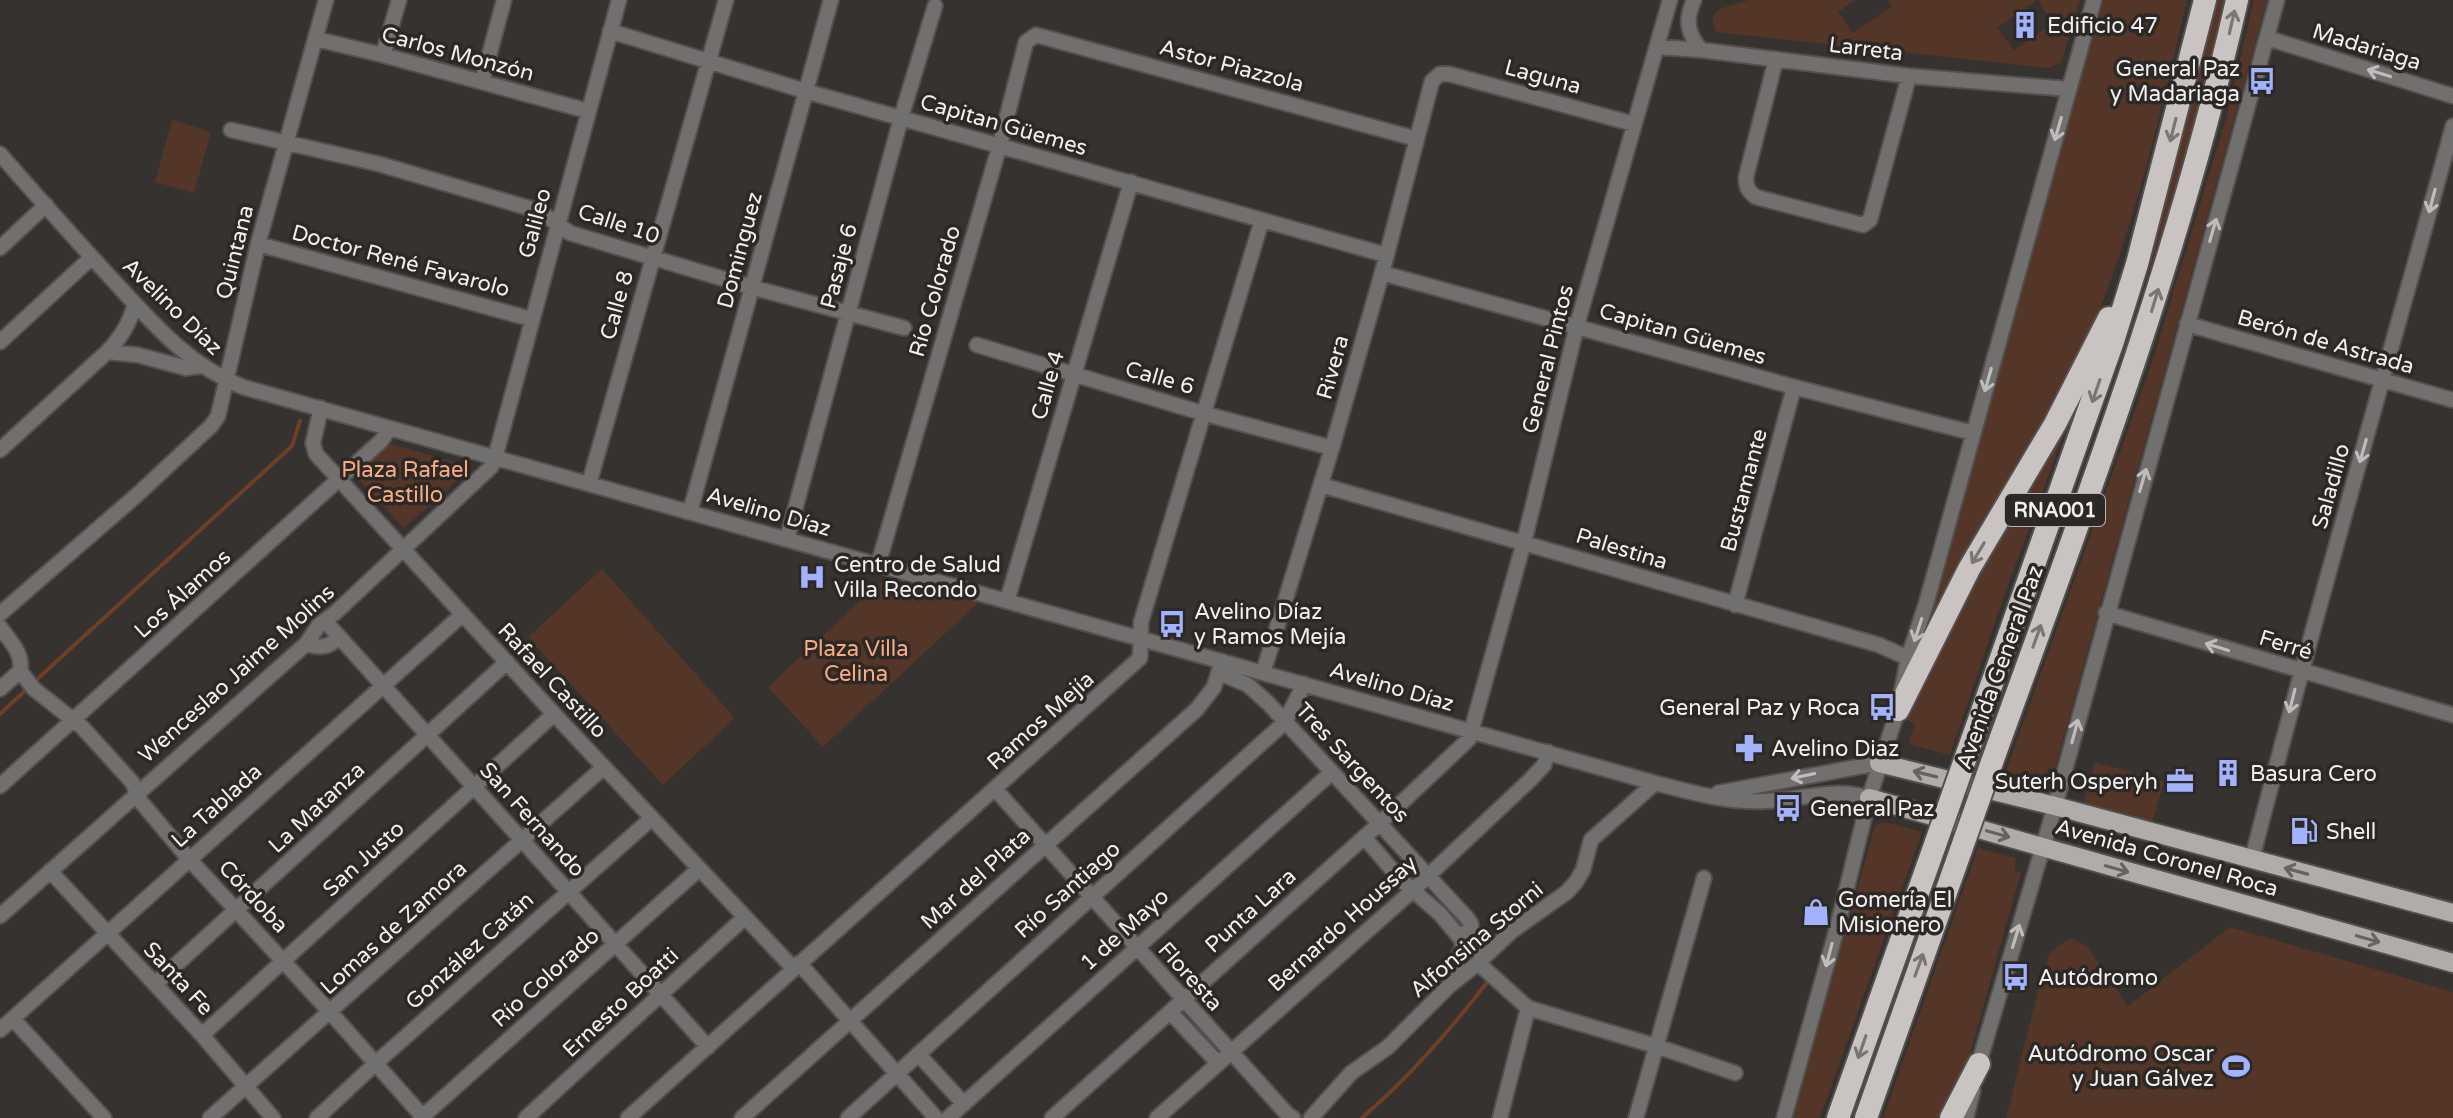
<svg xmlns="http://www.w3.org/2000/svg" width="2453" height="1118" viewBox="0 0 2453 1118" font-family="'Varela Round',sans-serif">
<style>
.green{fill:#543628}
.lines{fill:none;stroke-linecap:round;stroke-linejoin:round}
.stream{stroke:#6e3e25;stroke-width:4}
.minor-casing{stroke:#54504f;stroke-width:18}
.major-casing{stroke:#54504f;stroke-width:22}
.highway-casing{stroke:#54504f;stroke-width:26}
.minor{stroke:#72706f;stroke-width:14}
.major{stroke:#b0acaa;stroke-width:18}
.highway{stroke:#c9c4c2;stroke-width:22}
.highway-bridge-casing{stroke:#54504f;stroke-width:26;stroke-linecap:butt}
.highway-bridge{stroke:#c9c4c2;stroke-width:22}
.oneway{stroke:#7a7674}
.oneway2{stroke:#bfbdbc}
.oneway3{stroke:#676361}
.labels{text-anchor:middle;stroke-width:7;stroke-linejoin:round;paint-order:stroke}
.shield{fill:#2c2826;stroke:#b7b4b3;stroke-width:2}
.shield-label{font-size:20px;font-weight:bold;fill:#f2f0ef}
.poi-label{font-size:22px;fill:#f2f0ef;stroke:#2c2826;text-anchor:start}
.street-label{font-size:22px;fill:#f2f0ef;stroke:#2c2826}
.park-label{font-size:22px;fill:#f9ab84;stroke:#2c2826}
</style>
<rect width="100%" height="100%" fill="#363230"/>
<!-- green -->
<path class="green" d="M1749 0H1855L1838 12 1853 33 1892 7 1888 0H2037L1997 28 2014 50 2053 23 2038 0H2080L2061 63 2049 68 1716 32 1712 18 1719 9Z
M2102 0H2187C2157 130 2127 261 2068 382L1929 626Z
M2216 0H2225C2204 92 2180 184 2148 273Z
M2254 0H2267L2055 769 2048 768 2044 781 2006 771 2153 360 2226 119Z
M172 120 211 132 194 193 155 182Z
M2068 422 2003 599 1950 755 1911 745 1909 741 1915 724 1907 720 1935 645Z
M391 444 472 467 404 528 354 475Z
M602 569 735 718 663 785 528 637Z
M885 578 980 601 823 747 768 687Z
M2095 762 2164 781 2152 825 2083 806Z
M1886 822 1922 832 1820 1118H1793L1874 829 1878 824Z
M1978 848 2016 858 2014 870 2021 872 1963 1079 1946 1118H1883Z
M2230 927 2453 992V1118H2006L2040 983 2050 952 2071 938 2087 947 2128 1006Z"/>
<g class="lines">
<!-- stream -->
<path class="stream" d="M34 682 292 446 300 421
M0 714 28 688
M1362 1118C1409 1077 1450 1031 1488 981"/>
<!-- minor casing -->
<g class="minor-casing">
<path id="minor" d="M1694 0C1685 20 1687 33 1701 50
M610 31 805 91 1386 255
M2267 38 2453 96
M316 39 383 55 588 111
M1658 47 1701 50 1909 76 2069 89
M383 55 399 0
M1776 59 1746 177C1746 187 1748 191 1756 197L1863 225 1870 220 1909 76
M482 82 504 0
M231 130 379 164 539 211 570 233 751 287 904 328
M0 154C37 196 73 237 111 278 151 321 187 365 243 387L1655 783C1690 792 1728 803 1765 801 1801 800 1833 787 1869 798
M258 244 531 319
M0 248 46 205
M1382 273 1794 387 1973 433
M2187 324 2453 400
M0 342 92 257
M977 345 1202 413 1332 448
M107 352C122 336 129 324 135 304
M321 408 313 443 316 454 554 714 793 968
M0 450 107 352 138 355 186 368 202 366
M589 484 726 0
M1321 485 1879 645 1908 658
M690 512 831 0
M787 539 901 118 935 6
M878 565 1000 144 1026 42 1036 35 1417 139
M1007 601 1131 182
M1735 605 1794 387
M2106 613 2453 715
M0 614 138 494 211 426 218 416 258 244 326 0
M325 621 708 1047
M0 627C9 640 24 654 20 671
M306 644C320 648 329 648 339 637
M20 671 34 689 82 727 132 782 141 802 189 859 330 1012 424 1118
M1220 673 1248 685 1268 703 1468 919 1471 924V931L1477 934 1480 939 1477 948 1468 951 1463 947 1461 939 1464 933 1471 931
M1263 673 1332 448 1382 273 1432 81 1440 74H1449L1634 124
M0 689 20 671
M0 786 381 441 389 429
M995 789 1287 1114 1293 1118
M1718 793 1879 763
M1364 837 1400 879 1440 914 1461 939
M2252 859C2315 613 2386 370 2453 126
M50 871 202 1035 273 1118
M0 916 306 644 319 625 335 613 491 467 495 458 619 0
M799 963 936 1118
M1478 963 1528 1008 1656 1046 1735 1073
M1459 977C1455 964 1456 959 1463 947
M155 984 507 662
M1170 1012 1218 1063
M13 1019 104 1118
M0 1030 463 614
M202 1035 554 714
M918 1054 964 1104
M1977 1070 2055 806 2277 0
M210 1118 604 767
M317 1118 376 1063 652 818
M421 1118 699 869
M526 1118 744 918
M628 1118 1140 658 1141 622 1262 220
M742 1118 1197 709 1214 687 1222 661
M848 1118 1285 722 1304 684
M948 1118 1331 773
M1052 1118 1380 823 1469 739 1524 542 1577 325 1670 0
M1157 1118 1412 891 1530 780 1544 765 1548 752
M1311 1118 1351 1073 1388 1047 1449 986 1478 963 1512 931 1567 892 1576 882 1583 870 1591 840 1655 783
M1500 1118 1528 1008
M1636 1118 1704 878
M1784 1118 1837 928 1869 798 1898 710 1908 658 1926 604 2094 0
M1966 1118 1973 1091"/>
</g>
<!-- major casing -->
<g class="major-casing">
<path id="major" d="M1879 763 2055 806 2453 913
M1869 798 2453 963"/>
</g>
<!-- highway casing -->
<g class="highway-casing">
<path id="highway" d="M1898 710 1969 569 2055 424 2109 318
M1967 754 2113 341 2137 264 2205 0
M1992 762C2083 511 2178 261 2237 0
M1838 1118 1936 842
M1866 1118 1961 850
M1951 1118 1979 1064"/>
</g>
<!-- minor -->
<use href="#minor" class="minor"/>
<!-- major -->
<use href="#major" class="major"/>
<!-- highway -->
<use href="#highway" class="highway"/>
<!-- highway-bridge casing -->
<g class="highway-bridge-casing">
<path id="highway-bridge" d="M1936 842 1967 754
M1961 850 1992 762"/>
</g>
<!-- highway-bridge -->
<use href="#highway-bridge" class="highway-bridge"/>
</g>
<!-- one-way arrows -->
<defs><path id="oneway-shaft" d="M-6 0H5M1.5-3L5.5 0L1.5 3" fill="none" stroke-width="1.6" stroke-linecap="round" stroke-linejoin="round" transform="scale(2)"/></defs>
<g class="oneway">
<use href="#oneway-shaft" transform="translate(2232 22) rotate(-77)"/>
<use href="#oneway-shaft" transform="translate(2173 130) rotate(104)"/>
<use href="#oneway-shaft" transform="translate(2155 300) rotate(-73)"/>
<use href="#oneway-shaft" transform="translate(2096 391) rotate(109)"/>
<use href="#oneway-shaft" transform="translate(1978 553) rotate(121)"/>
<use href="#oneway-shaft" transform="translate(2037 636) rotate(-70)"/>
<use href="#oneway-shaft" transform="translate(1919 965) rotate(-70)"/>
<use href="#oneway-shaft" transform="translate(1862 1047) rotate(109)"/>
</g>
<g class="oneway2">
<use href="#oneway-shaft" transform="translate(2379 73) rotate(-163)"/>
<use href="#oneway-shaft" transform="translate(2058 129) rotate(106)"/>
<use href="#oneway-shaft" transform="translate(2432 201) rotate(105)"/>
<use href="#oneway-shaft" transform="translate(2213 230) rotate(-74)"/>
<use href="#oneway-shaft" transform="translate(1988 380) rotate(106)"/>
<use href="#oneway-shaft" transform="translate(2363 451) rotate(106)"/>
<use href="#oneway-shaft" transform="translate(2143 480) rotate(-74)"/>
<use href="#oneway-shaft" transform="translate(1918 630) rotate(108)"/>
<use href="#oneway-shaft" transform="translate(2217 647) rotate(-163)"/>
<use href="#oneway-shaft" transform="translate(2292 701) rotate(104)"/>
<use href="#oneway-shaft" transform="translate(2075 731) rotate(-75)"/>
<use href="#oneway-shaft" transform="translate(1803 776) rotate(168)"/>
<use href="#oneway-shaft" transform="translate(2016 936) rotate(-73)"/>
<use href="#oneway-shaft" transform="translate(1829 955) rotate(105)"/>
</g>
<g class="oneway3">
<use href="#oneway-shaft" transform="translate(1925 774) rotate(-166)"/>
<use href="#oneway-shaft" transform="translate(1998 834) rotate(16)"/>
<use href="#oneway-shaft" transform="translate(2117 869) rotate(16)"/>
<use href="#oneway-shaft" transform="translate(2296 871) rotate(-165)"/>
<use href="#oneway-shaft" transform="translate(2368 939) rotate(16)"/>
</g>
<!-- icons -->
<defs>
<g id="building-bare" transform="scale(2.16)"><path d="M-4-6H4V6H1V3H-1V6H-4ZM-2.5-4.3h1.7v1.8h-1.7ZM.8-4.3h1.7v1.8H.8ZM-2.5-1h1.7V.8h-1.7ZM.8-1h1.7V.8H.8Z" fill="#a2b2fd" stroke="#2c2826" stroke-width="2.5" paint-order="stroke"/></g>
<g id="bus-bare" transform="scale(2.16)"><path d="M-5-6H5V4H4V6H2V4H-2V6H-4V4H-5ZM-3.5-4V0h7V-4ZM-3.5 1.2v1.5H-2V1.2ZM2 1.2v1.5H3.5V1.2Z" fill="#a2b2fd" stroke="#2c2826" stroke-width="2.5" paint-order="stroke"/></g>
<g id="hospital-bare" transform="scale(2.16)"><path d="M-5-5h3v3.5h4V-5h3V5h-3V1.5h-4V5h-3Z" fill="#a2b2fd" stroke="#2c2826" stroke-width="2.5" paint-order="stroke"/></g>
<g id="pharmacy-bare" transform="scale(2.16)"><path d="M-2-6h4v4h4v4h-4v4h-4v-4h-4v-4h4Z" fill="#a2b2fd" stroke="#2c2826" stroke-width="2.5" paint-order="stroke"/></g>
<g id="office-bare" transform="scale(2.16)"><path d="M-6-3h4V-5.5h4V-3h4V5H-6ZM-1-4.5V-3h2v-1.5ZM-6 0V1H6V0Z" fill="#a2b2fd" stroke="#2c2826" stroke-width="2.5" paint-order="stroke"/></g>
<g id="fuel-bare" transform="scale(2.16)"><path d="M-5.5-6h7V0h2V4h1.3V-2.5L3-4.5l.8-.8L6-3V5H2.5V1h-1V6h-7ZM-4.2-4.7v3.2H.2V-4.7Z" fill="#a2b2fd" stroke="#2c2826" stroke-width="2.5" paint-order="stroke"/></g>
<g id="shop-bare" transform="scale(2.16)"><path d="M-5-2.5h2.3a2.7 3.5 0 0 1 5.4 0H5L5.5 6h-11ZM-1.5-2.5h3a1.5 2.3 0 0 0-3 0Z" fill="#a2b2fd" stroke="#2c2826" stroke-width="2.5" paint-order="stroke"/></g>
<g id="stadium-bare" transform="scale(2.16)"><path d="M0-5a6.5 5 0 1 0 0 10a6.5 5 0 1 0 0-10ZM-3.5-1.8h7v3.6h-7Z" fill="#a2b2fd" stroke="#2c2826" stroke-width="2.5" paint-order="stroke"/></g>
</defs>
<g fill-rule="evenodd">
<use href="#building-bare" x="2025" y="25"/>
<use href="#bus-bare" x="2262" y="81"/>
<use href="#hospital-bare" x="812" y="577"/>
<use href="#bus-bare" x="1172" y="624"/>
<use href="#bus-bare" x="1882" y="707"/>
<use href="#pharmacy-bare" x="1749" y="748"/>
<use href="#building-bare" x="2228" y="773"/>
<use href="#office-bare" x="2180" y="781"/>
<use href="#bus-bare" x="1788" y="808"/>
<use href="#fuel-bare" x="2304" y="831"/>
<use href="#shop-bare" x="1816" y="912"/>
<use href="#bus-bare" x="2016" y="977"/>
<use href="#stadium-bare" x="2236" y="1066"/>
</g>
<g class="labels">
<!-- shield labels -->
<rect class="shield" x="2005" y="494" width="100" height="32" rx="6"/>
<g class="shield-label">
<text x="2055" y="517">RNA001</text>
</g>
<!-- poi labels -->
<g class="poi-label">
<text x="2047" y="33">Edificio 47</text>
<text x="2240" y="76" text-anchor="end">General Paz<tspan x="2240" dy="25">y Madariaga</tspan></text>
<text x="834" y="572">Centro de Salud<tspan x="834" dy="25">Villa Recondo</tspan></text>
<text x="1194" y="619">Avelino Díaz<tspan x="1194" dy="25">y Ramos Mejía</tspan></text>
<text x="1860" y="715" text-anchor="end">General Paz y Roca</text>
<text x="1771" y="756">Avelino Diaz</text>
<text x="2250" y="781">Basura Cero</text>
<text x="2158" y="789" text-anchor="end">Suterh Osperyh</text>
<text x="1810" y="816">General Paz</text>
<text x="2326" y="839">Shell</text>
<text x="1838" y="907">Gomería El<tspan x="1838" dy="25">Misionero</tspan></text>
<text x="2038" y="985">Autódromo</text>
<text x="2214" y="1061" text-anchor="end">Autódromo Oscar<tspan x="2214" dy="25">y Juan Gálvez</tspan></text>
</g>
<!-- street labels -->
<g class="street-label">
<text transform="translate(2367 46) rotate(17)" y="8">Madariaga</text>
<text transform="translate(1866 48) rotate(7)" y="8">Larreta</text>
<text transform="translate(458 53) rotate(15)" y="8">Carlos Monzón</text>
<text transform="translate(1232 65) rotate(15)" y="8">Astor Piazzola</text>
<text transform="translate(1543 76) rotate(15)" y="8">Laguna</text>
<text transform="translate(1004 124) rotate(16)" y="8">Capitan Güemes</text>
<text transform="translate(534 223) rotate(-75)" y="8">Galileo</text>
<text transform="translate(619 223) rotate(18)" y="8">Calle 10</text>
<text transform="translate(739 250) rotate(-75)" y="8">Dominguez</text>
<text transform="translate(234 252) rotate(-76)" y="8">Quintana</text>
<text transform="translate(401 260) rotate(15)" y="8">Doctor René Favarolo</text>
<text transform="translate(838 266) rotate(-75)" y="8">Pasaje 6</text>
<text transform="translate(934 291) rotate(-74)" y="8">Río Colorado</text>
<text transform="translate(616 305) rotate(-74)" y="8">Calle 8</text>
<text transform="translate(173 306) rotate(44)" y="8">Avelino Díaz</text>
<text transform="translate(1683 333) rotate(16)" y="8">Capitan Güemes</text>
<text transform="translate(2326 341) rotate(16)" y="8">Berón de Astrada</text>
<text transform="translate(1547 359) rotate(-76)" y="8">General Pintos</text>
<text transform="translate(1332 367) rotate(-74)" y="8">Rivera</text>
<text transform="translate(1160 377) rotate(16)" y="8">Calle 6</text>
<text transform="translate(1047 385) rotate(-74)" y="8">Calle 4</text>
<text transform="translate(2330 486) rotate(-74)" y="8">Saladillo</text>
<text transform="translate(1743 490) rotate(-75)" y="8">Bustamante</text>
<text transform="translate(769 511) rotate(16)" y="8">Avelino Díaz</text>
<text transform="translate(1622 548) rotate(17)" y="8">Palestina</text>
<text transform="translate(182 593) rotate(-42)" y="8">Los Álamos</text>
<text transform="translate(2286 644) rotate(17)" y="8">Ferré</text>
<text transform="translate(1999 667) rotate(-70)" y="8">Avenida General Paz</text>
<text transform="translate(236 673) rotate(-42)" y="8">Wenceslao Jaime Molins</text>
<text transform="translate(553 680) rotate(47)" y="8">Rafael Castillo</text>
<text transform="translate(1392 686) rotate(16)" y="8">Avelino Díaz</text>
<text transform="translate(1040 720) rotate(-42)" y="8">Ramos Mejía</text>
<text transform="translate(1353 762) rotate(47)" y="8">Tres Sargentos</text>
<text transform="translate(216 805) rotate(-42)" y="8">La Tablada</text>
<text transform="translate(316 807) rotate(-43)" y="8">La Matanza</text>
<text transform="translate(533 819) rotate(48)" y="8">San Fernando</text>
<text transform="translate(2167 857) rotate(16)" y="8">Avenida Coronel Roca</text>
<text transform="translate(363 858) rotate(-42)" y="8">San Justo</text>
<text transform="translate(975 878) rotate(-42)" y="8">Mar del Plata</text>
<text transform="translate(1067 889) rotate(-42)" y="8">Río Santiago</text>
<text transform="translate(254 896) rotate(47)" y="8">Córdoba</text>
<text transform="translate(1250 910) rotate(-42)" y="8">Punta Lara</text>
<text transform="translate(1342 923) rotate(-42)" y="8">Bernardo Houssay</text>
<text transform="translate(393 927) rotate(-42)" y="8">Lomas de Zamora</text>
<text transform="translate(1124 929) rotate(-42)" y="8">1 de Mayo</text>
<text transform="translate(1476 939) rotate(-40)" y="8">Alfonsina Storni</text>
<text transform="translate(469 950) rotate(-42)" y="8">González Catán</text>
<text transform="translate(1191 976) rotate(48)" y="8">Floresta</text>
<text transform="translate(545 977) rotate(-42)" y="8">Río Colorado</text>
<text transform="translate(179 978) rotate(47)" y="8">Santa Fe</text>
<text transform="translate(620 1002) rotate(-43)" y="8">Ernesto Boatti</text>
</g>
<!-- park labels -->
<g class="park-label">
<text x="405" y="477">Plaza Rafael<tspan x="405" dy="25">Castillo</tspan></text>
<text x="856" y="656">Plaza Villa<tspan x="856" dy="25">Celina</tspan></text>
</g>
</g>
</svg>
